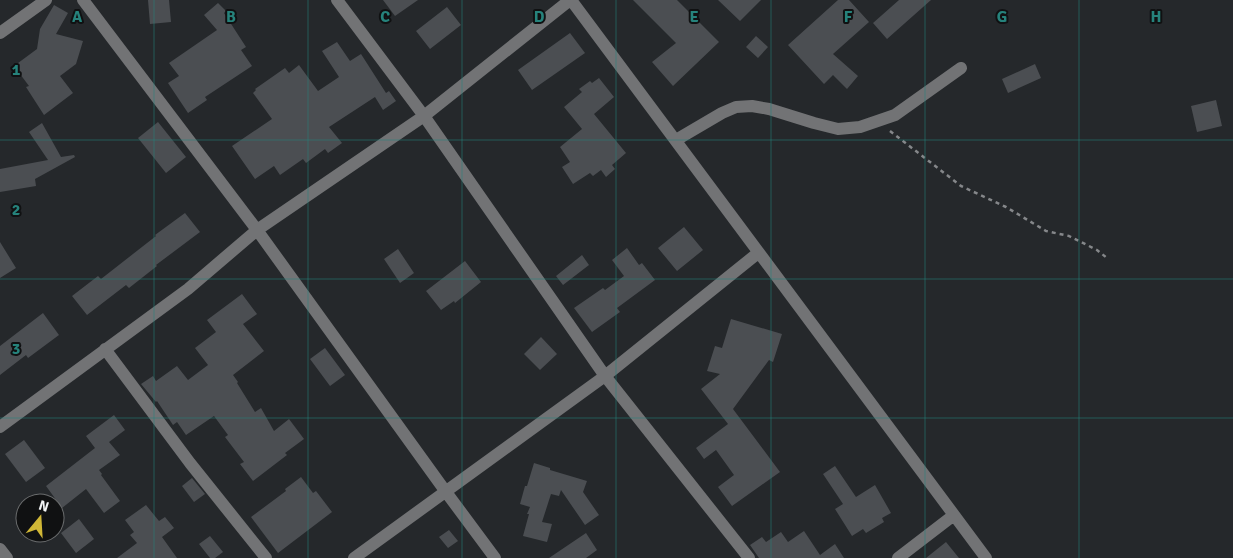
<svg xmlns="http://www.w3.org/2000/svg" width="1233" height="558" viewBox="0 0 1233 558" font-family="Signika,sans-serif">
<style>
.building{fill:#4b4e52}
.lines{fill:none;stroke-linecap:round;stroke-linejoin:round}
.path{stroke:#85878a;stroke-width:2.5;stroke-dasharray:4 4;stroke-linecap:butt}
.minor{stroke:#727375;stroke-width:12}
.grid{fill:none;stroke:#26837c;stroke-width:1;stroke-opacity:0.55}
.grid-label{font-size:16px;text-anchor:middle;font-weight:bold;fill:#26837c;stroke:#101112;stroke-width:4;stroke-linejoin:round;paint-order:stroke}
</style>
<rect width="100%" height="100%" fill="#25282b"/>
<!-- building -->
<path class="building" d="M148 0H169L171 22 150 24Z
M383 0H418L395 16Z
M633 0H677L719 42 673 86 652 62 676 43Z
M718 0H761L740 21Z
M838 0H849L869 22 833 54 858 76 847 89 833 75 824 84 788 45Z
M899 0H931L887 39 873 23Z
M218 3 226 11 224 13 246 47 241 50 252 66 205 97 207 100 188 113 168 83 179 76 169 63 217 30 204 15Z
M54 5 68 13 56 34 83 41 76 64 60 76 73 93 44 115 26 87 29 86 14 66 37 49 40 29Z
M447 7 461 25 430 49 416 31Z
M570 33 585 53 532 90 518 70Z
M756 36 768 47 758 58 746 47Z
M337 42 350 61 361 54 386 93 389 91 396 101 383 110 375 97 329 127 342 143 328 153 325 149 306 163 303 159 280 175 274 166 255 179 232 146 272 119 253 93 256 90 255 89 285 68 289 73 299 65 318 91 339 77 322 51Z
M1035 64 1041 78 1008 93 1002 79Z
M599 78 614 97 594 114 626 153 612 165 615 169 606 177 601 170 593 176 590 173 573 184 562 167 570 162 560 147 582 129 564 107 582 92 579 89 590 81 592 83Z
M1216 100 1222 126 1197 132 1191 106Z
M158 122 186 157 166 173 138 138Z
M42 123 61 157 74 155 75 157 35 179 36 186 0 192V169L48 160 29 132Z
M185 213 200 232 156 265 157 266 129 288 126 285 87 315 72 296 98 276 101 279 156 236 155 235Z
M684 227 703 250 677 271 658 248Z
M0 242 16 268 0 278Z
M627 248 639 265 642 263 655 280 617 308 620 312 592 332 574 308 603 288 605 290 624 276 612 260Z
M398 249 414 273 400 283 384 259Z
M582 255 589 265 563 285 556 276Z
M465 261 481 282 455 303 454 301 441 310 426 291Z
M242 294 257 314 243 324 264 351 233 375 238 382 237 383 255 412 261 408 274 431 289 419 304 439 285 453 287 455 253 481 240 464 244 462 225 437 228 435 214 416 186 435 177 422 173 425 157 401 156 402 141 384 153 376 156 381 177 366 188 380 208 365 195 348 216 332 207 320Z
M43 313 59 335 28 358 26 355 0 375V346Z
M731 319 782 334 773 362 769 360 733 409 780 472 732 506 718 487 734 475 716 450 704 459 696 448 728 424 701 389 720 374 707 371 715 346 722 348Z
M541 337 557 354 540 370 524 354Z
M325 348 345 375 330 386 310 359Z
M114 415 125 430 109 442 120 455 99 470 102 474 101 475 120 501 104 513 86 489 62 508 46 486 95 448 86 436Z
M24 440 45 468 26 482 5 454Z
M534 463 550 468V470L587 481 583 492 599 515 585 525 561 490 559 496 551 494 542 522 552 524 547 542 523 536 529 514H527L530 507 520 504 525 486H527Z
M835 466 856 497 875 485 891 513 882 518 884 522 866 533 863 529 852 536 835 509 843 504 823 474Z
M301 477 313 493 316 491 332 512 278 553 251 517 286 491 285 489Z
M192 478 205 494 194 502 182 486Z
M146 505 159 521 165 517 174 528 162 537 177 558H117L137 543 130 535 134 532 125 520Z
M79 519 94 539 76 553 61 533Z
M449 530 458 541 448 548 439 537Z
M804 531 820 555 835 544 844 558H759L750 545 762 537 766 542 781 532 788 542Z
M586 533 597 550 586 558H549Z
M210 536 223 552 215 558H210L199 544Z
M946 542 959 558H926Z"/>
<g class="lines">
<!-- path -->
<path class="path" d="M890 131 961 186 1006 207 1046 231 1069 236 1097 250 1107 258"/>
<!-- minor -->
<path class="minor" d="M83 0 257 230 446 492 495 558
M337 0 424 116 605 376 749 558
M571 0 986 558
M0 33 46 0
M676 140 722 113 736 107 752 106 769 109 814 123 838 129 860 127 895 115 961 68
M105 349 190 463 266 558
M0 427 188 289 257 230 424 116 570 0
M0 549 7 558
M354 558 605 376 758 253
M898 558 954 515"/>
</g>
<!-- grid -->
<path class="grid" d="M154 0V558M308 0V558M462 0V558M616 0V558M771 0V558M925 0V558M1079 0V558M0 140H1233M0 279H1233M0 418H1233"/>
<g class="grid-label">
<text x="77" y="22">A</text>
<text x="231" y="22">B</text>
<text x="385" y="22">C</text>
<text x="539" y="22">D</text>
<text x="694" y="22">E</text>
<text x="848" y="22">F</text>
<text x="1002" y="22">G</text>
<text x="1156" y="22">H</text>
<text x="16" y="75">1</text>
<text x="16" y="215">2</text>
<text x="16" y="354">3</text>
</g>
<!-- north arrow -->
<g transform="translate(40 518) rotate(18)"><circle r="24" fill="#101112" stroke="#6a6c6d"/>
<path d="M0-4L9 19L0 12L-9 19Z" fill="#d0b736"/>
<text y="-8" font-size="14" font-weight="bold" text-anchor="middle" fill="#f2f4f6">N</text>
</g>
</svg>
